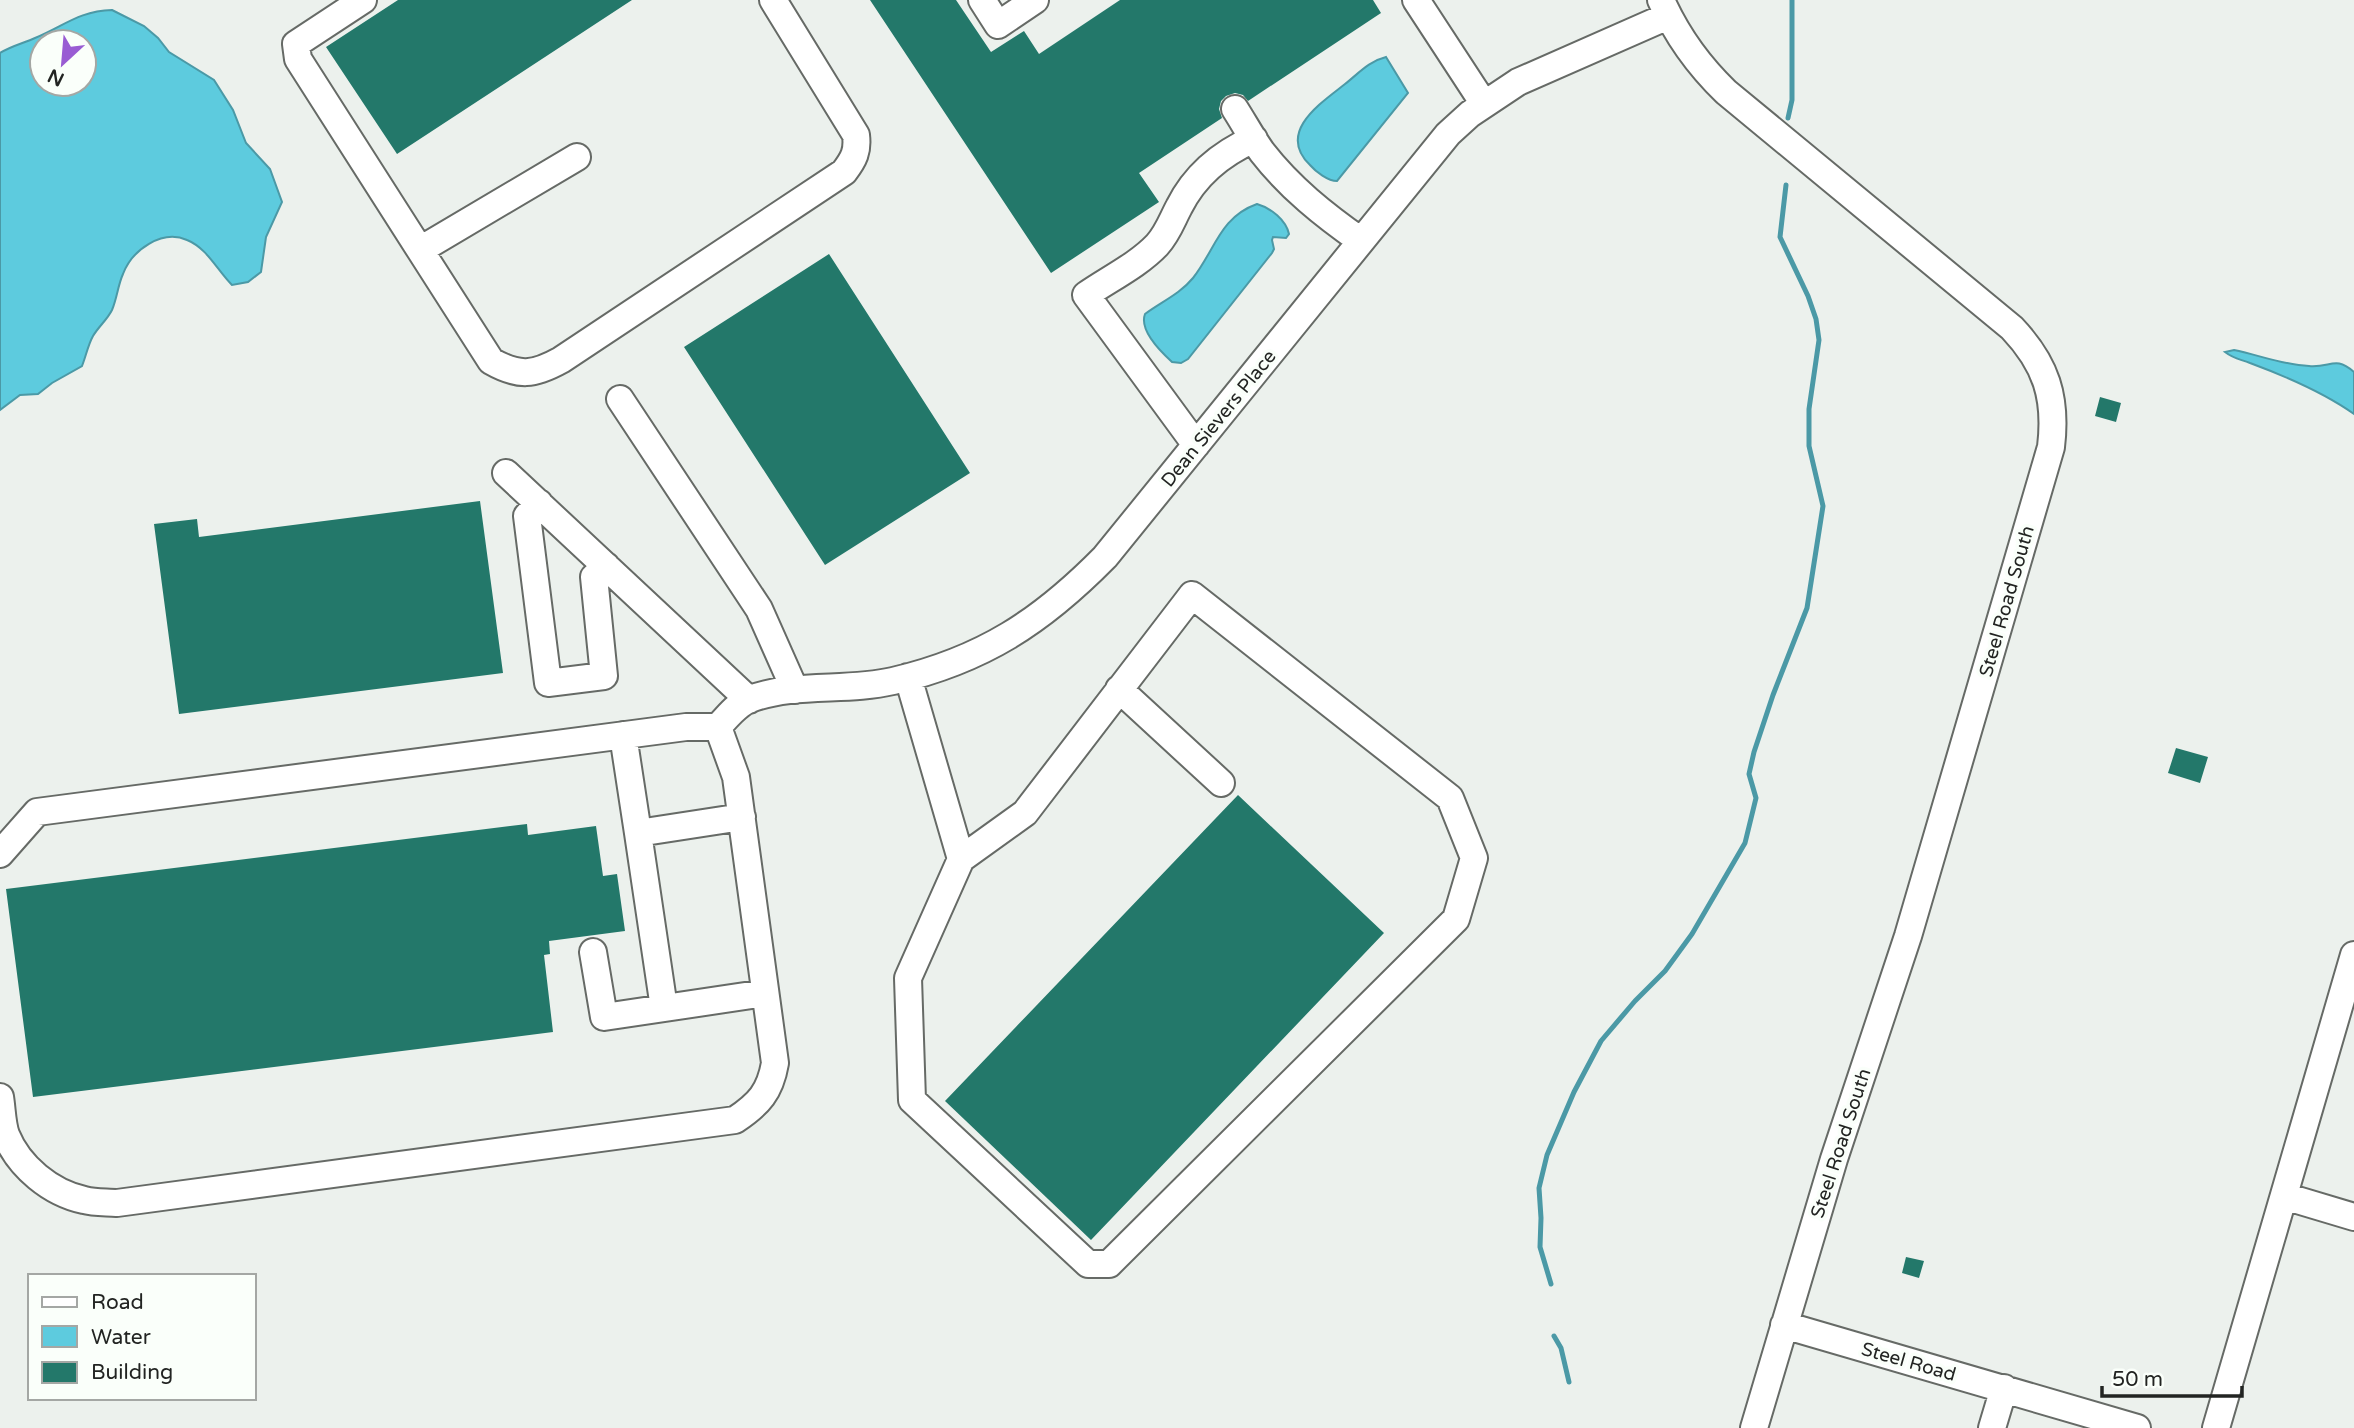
<svg xmlns="http://www.w3.org/2000/svg" width="2354" height="1428" viewBox="0 0 2354 1428" font-family="'Varela Round',sans-serif">
<style>
.water{fill:#5dcbde;stroke:#4b99a6;stroke-width:2;fill-rule:evenodd}
.lines{fill:none;stroke-linecap:round;stroke-linejoin:round}
.stream{stroke:#4b99a6;stroke-width:5}
.building{fill:#23786a}
.minor-casing{stroke:#666a66;stroke-width:30}
.minor{stroke:#fff;stroke-width:26}
.labels{text-anchor:middle;stroke-width:7;stroke-linejoin:round;paint-order:stroke}
.street-label{font-size:19px;fill:#222422;stroke:#fafffa}
</style>
<rect width="100%" height="100%" fill="#ecf1ed"/>
<!-- water -->
<path class="water" d="M112 10 144 26 158 38 169 52 214 80 233 110 246 143 270 169 282 202 266 237 261 272 248 282 232 285C217 270 207 248 187 240 162 229 132 250 123 274 118 285 117 298 112 310 107 320 99 326 93 336 88 345 86 356 82 366L52 383 38 394 20 395 0 410V53C11 46 24 43 35 38 64 26 79 11 112 10ZM84 42V84H42V42Z
M1386 57 1408 93 1337 181C1328 181 1316 172 1310 165 1276 132 1321 103 1345 84 1358 74 1369 61 1386 57Z
M1257 204C1271 208 1286 220 1289 234L1286 238 1273 237 1272 240 1274 249 1272 253 1188 359 1181 363 1172 362C1161 352 1139 330 1145 314 1161 302 1180 294 1193 278 1215 250 1220 217 1257 204Z
M2234 350C2259 355 2283 365 2309 366 2331 368 2335 355 2354 372V414C2323 392 2285 376 2250 363 2240 359 2234 359 2225 352Z"/>
<g class="lines">
<!-- stream -->
<path class="stream" d="M1788 118 1792 100V0
M1551 1284 1540 1247 1541 1218 1539 1188 1547 1155 1574 1092 1601 1041 1635 1001 1665 971 1692 934 1745 843 1756 798 1749 774 1754 752 1773 695 1807 608 1823 506 1809 446V409L1819 340 1816 319 1808 296 1780 237 1786 185
M1554 1336 1561 1348 1569 1382"/>
</g>
<!-- building -->
<path class="building" d="M398 0H632L397 154 326 47Z
M870 0H956L991 52 1024 31 1039 54 1120 0H1373L1381 13 1248 101 1243 95 1235 93 1226 96 1221 101 1219 109 1222 118 1139 173 1159 202 1051 273Z
M829 254 970 473 825 565 684 347Z
M2100 397 2121 403 2116 422 2095 416Z
M480 501 503 673 179 714 154 524 197 519 199 537Z
M2176 748 2208 757 2200 783 2168 773Z
M1238 795 1384 933 1091 1240 945 1101Z
M527 824 528 835 596 826 603 876 617 874 625 931 549 941 550 954 544 955 553 1032 33 1097 6 889Z
M1906 1257 1924 1261 1919 1278 1902 1273Z"/>
<g class="lines">
<!-- minor casing -->
<g class="minor-casing">
<path id="minor" d="M363 0 296 44 298 59 420 250 577 157
M982 0 998 25 1035 0
M1416 0 1484 104
M1661 0C1677 36 1698 65 1726 92L2012 328C2046 364 2057 397 2051 447L1908 936 1834 1159 1754 1428
M1235 109C1244 123 1252 138 1262 152 1290 188 1324 215 1361 241
M420 250 491 361C519 377 534 375 561 360L844 172C854 159 858 151 856 135L773 0
M620 399 759 609 795 690
M1196 445 1086 295C1109 279 1138 265 1157 245 1168 233 1172 220 1179 207 1195 175 1222 153 1254 139
M506 473 749 700
M539 503 527 516 548 683 604 676 594 577 606 566
M908 677 961 859 908 978 912 1100 1088 1264H1109L1456 919 1474 858 1450 798 1192 595 1025 813 961 859
M1119 689 1221 783
M718 727C727 717 737 704 750 699 795 682 846 692 893 681 983 660 1041 622 1105 557L1448 134 1470 114 1518 82 1668 16
M623 735 638 833 742 817
M638 833 664 1008
M0 854 37 812 686 727H718
M593 952 604 1017 765 993
M0 1097C2 1109 2 1124 6 1135 19 1167 51 1193 84 1200 95 1203 107 1202 117 1203L735 1120C759 1104 770 1092 775 1063L736 777 718 727
M2284 1196 2354 1217
M1784 1325 2137 1428
M1992 1428 2004 1388
M2216 1428 2354 955"/>
</g>
<!-- minor -->
<use href="#minor" class="minor"/>
</g>
<g class="labels">
<!-- street labels -->
<g class="street-label">
<text transform="translate(1218 418) rotate(-51)" y="7">Dean Sievers Place</text>
<text transform="translate(2006 601) rotate(-74)" y="7">Steel Road South</text>
<text transform="translate(1840 1143) rotate(-72)" y="7">Steel Road South</text>
<text transform="translate(1909 1361) rotate(16)" y="7">Steel Road</text>
</g>
</g>
<!-- legend -->
<rect x="28" y="1274" width="228" height="126" fill="#fafffa" stroke="#a4a7a4" stroke-width="2"/>
<rect x="42" y="1297" width="35" height="10" fill="#ffffff" stroke="#a4a7a4" stroke-width="2"/>
<text x="91" y="1309" font-size="21" fill="#222422">Road</text>
<rect x="42" y="1326" width="35" height="21" fill="#5dcbde" stroke="#a4a7a4" stroke-width="2"/>
<text x="91" y="1344" font-size="21" fill="#222422">Water</text>
<rect x="42" y="1362" width="35" height="21" fill="#23786a" stroke="#a4a7a4" stroke-width="2"/>
<text x="91" y="1379" font-size="21" fill="#222422">Building</text>
<!-- north arrow -->
<g transform="translate(63 63) rotate(206)"><circle r="33" fill="#fafffa" stroke="#a4a7a4" stroke-width="2"/>
<path d="M0-5L12 26L0 18L-12 26Z" fill="#995cd3"/>
<text y="-10" font-size="19" font-weight="bold" text-anchor="middle" fill="#222422">N</text>
</g>
<!-- scale -->
<path d="M2102 1386v10h140v-10" fill="none" stroke="#222422" stroke-width="3.5"/>
<text x="2112" y="1386" font-size="21" fill="#222422" stroke="#fafffa" stroke-width="5" paint-order="stroke">50 m</text>
</svg>
